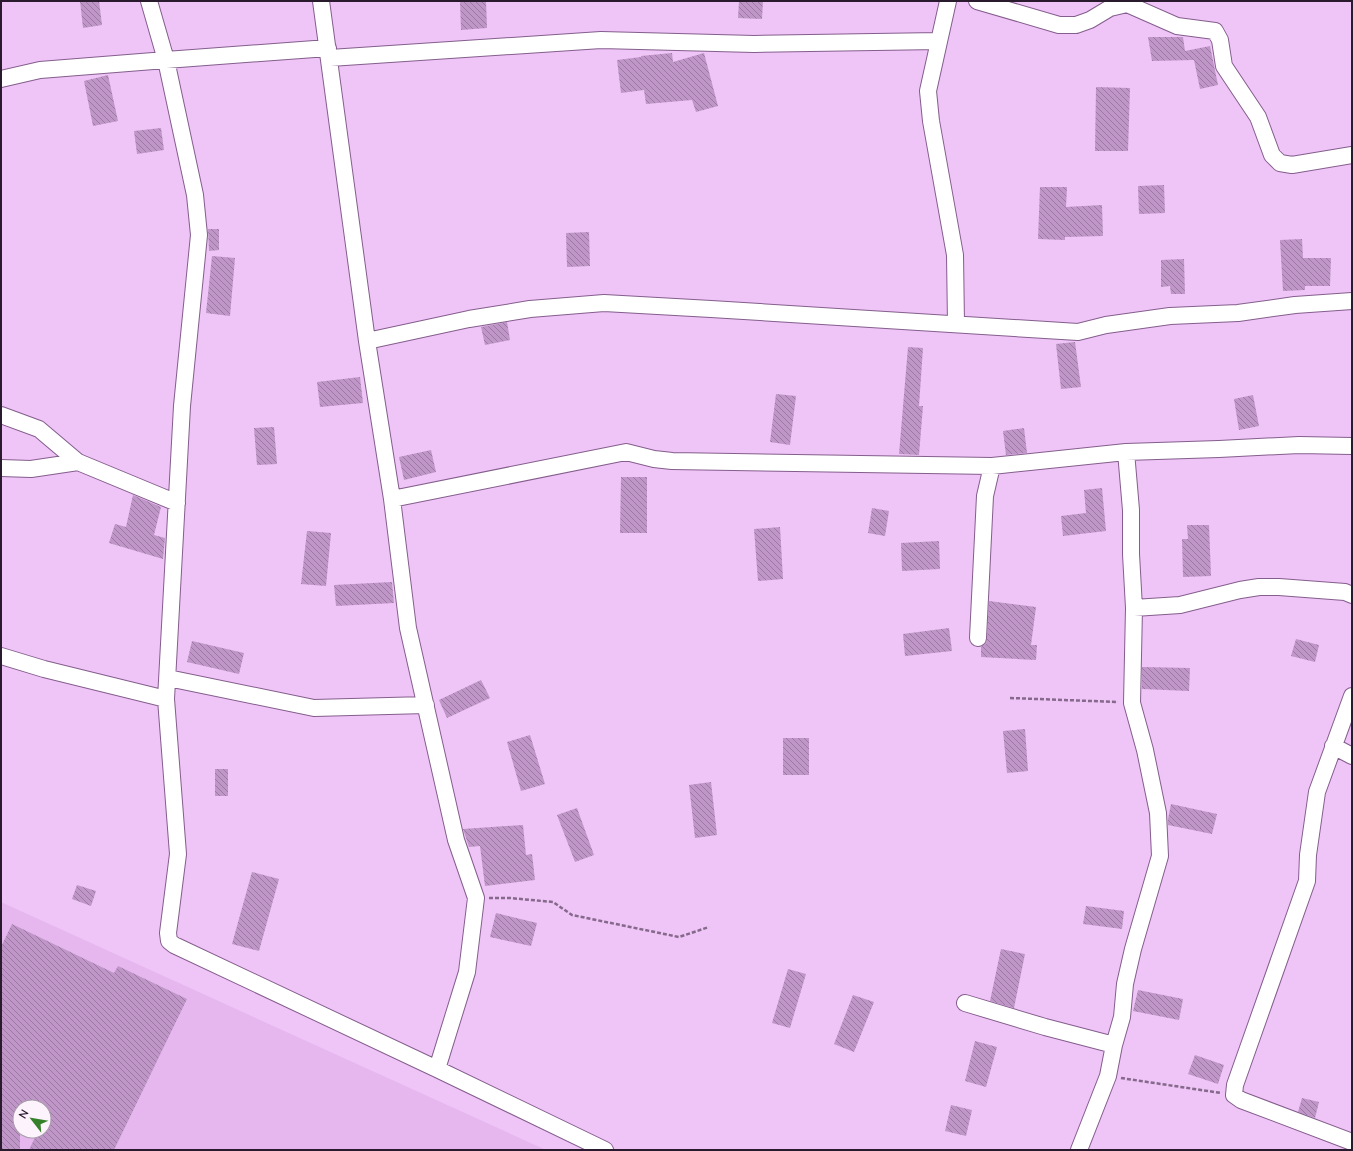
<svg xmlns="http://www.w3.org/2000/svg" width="1353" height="1151" viewBox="0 0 1353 1151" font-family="'Nunito Sans',sans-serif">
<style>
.built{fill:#e6b7ef;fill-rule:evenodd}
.building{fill:url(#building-back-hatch)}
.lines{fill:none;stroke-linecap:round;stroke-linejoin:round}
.minor-casing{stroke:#845e8c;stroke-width:18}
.path{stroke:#85698b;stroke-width:2.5;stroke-dasharray:4 2;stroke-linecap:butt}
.minor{stroke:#fff;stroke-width:16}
</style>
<defs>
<pattern id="building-back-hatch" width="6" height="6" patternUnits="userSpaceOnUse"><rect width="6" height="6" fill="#bf96c7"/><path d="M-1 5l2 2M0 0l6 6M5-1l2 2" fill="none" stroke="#9b7aa2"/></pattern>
</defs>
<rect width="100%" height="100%" fill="#efc4f7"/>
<!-- built -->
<path class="built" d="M1 902 546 1150H1ZM20 1107H44V1131H20Z"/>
<!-- building -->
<path class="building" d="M80 1H99L102 25 83 28Z
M460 1H486L487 28 461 30Z
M739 1H763L762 19 738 18Z
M1148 37H1183L1185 51 1210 46 1218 85 1200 89 1194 60 1152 61Z
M672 53 673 62 704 53 718 106 696 112 692 100 646 104 644 90 621 93 617 60 641 57V56Z
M108 75 118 121 93 126 84 81Z
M1096 87 1130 88 1128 151H1095Z
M161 128 164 150 137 154 134 131Z
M1164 185 1165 213 1139 214 1138 186Z
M1040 187H1067L1066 207 1102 205 1103 236 1065 237V240L1038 239Z
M208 229H219V250L209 251Z
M589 232 590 266 567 267 566 233Z
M1302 239 1303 258H1331L1330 286H1305V290L1283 291 1280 240Z
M212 256 235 258 230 316 206 313Z
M1184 259 1185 294H1171L1170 286 1161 287V260Z
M507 322 510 340 485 345 481 327Z
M1075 342 1081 387 1061 389 1056 344Z
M908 347 923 348 919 406H923L919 455 899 454Z
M360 377 363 403 320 407 317 382Z
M776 394 796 396 790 445 770 442Z
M1253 395 1259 426 1239 430 1234 399Z
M274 427 277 464 257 465 254 428Z
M1024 428 1027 453 1006 455 1003 431Z
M431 450 436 472 404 480 399 457Z
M621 477H647V533H620Z
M1102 488 1106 531 1063 536 1061 516 1086 513 1084 490Z
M133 495 161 507 154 535 165 538 163 559 109 543 115 524 126 527Z
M872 508 889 511 885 536 868 533Z
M1187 525H1209L1211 576 1183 577 1182 539H1188Z
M780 527 783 579 758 581 754 529Z
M307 531 331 533 326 586 301 584Z
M939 541 940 569 902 571 901 543Z
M392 582 394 603 336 606 334 585Z
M989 601 1036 607 1031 645H1037L1036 660 981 657V647L986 643 987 638Z
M949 628 952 651 905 656 903 634Z
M1296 639 1319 645 1315 662 1291 656Z
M192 641 244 653 239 674 187 662Z
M1142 667 1190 668 1189 691 1142 689Z
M481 680 490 698 447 718 439 700Z
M1025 729 1028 771 1007 773 1003 731Z
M530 735 545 784 521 791 507 742Z
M783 738H809V775H783Z
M215 769H228V796H215Z
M711 782 717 835 695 838 689 785Z
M1171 804 1217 814 1212 834 1168 825V819Z
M577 808 594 855 575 862 557 815Z
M523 825 526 855 532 854 535 880 485 886 480 846 469 847 463 829Z
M252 872 279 879 259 951 232 944Z
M77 885 96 891 91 906 72 899Z
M1086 906 1124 911 1122 929 1083 924Z
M496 913 537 923 531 946 490 937Z
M12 924 114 973 118 966 187 999 114 1150H29L38 1131H44V1107H20V1150H1V947Z
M1001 949 1025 954 1014 1008 990 1001Z
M788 969 806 974 790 1028 772 1023Z
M1138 990 1183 999 1179 1020 1133 1011Z
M853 995 874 1002 854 1052 834 1044Z
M975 1041 997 1047 986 1087 965 1081Z
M1195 1055 1224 1065 1218 1084 1188 1074Z
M1302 1098 1319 1102 1315 1118 1298 1112Z
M951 1105 972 1110 966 1136 945 1131Z"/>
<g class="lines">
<!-- minor casing -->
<g class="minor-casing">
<path id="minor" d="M149 1 166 60 195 195 199 235 182 406 166 699 178 854 168 933 169 941 174 945 437 1069 605 1150
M321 1 367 341 392 499 408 628 456 840 476 898 467 972 437 1069
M948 1 928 91 931 121 955 255 956 324
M977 1 1059 25H1076L1090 20 1110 8 1127 4 1177 26 1215 31 1220 40 1224 66 1258 117 1272 155 1280 163 1292 165 1352 155
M330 58 601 40 754 44 939 41
M1 79 40 70 166 60 328 48
M367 341 469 319 530 309 604 303 711 309 1078 332 1106 325 1170 316 1238 313 1295 305 1352 301
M1 415 39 429 78 462 177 503
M1 468 31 469 78 462
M392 499 626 452 654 459 672 461 992 466 1126 452 1219 449 1299 445 1352 446
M1134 608 1180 605 1240 590 1259 587H1279L1345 592 1352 595
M978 638 985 496 992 466
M1 656 44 669 166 699
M168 678 314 708 426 705
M1352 696 1317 792 1308 855 1307 881 1235 1085 1234 1095 1241 1100 1352 1142
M1333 746 1352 756
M965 1003 1045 1027 1114 1045
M1079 1150 1108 1076 1114 1045 1122 1017 1125 984 1133 949 1160 856 1158 813 1145 750 1132 703 1134 608 1131 554V510L1126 452"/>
</g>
<!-- path -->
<path class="path" d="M1010 698 1118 702
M489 898H510L553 902 572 915 679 937 709 927
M1121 1078 1221 1093"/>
<!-- minor -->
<use href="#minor" class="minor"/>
</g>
<!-- border -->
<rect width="1353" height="1151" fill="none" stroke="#2a1a2d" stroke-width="4"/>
<!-- north arrow -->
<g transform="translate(32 1119) rotate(301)"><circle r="19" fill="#fcf3fd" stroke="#a89caa"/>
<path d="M0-3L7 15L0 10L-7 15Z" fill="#358129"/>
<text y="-6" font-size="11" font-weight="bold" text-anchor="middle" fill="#2a1a2d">N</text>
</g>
</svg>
